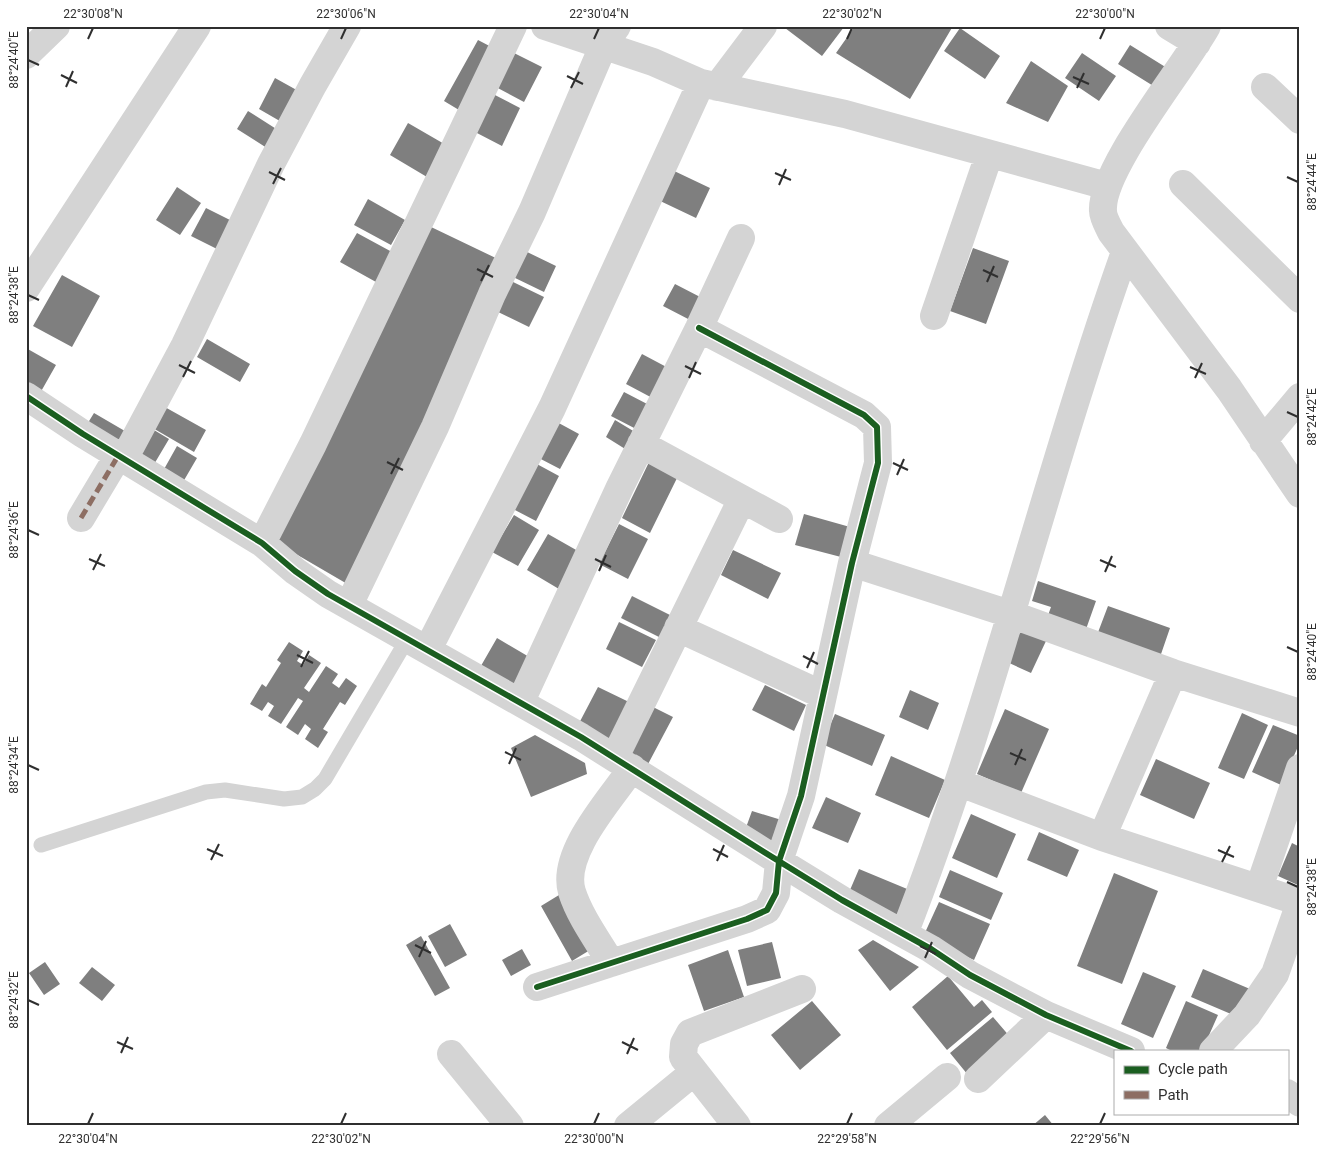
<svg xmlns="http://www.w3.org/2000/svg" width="1326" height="1152" viewBox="0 0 1326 1152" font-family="Roboto,sans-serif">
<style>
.building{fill:#7f7f7f}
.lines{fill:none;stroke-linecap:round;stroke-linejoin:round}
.service{stroke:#d4d4d4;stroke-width:15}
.minor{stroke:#d4d4d4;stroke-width:28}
.quiet{stroke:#8d6e63;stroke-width:5;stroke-dasharray:10 5;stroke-linecap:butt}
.cycleway-casing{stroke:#fff;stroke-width:9}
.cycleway{stroke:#1b5e20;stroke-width:6}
.ticks{fill:none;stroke:#2f2f2f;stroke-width:2}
.neatline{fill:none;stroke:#2f2f2f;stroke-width:2}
.ticks-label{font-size:12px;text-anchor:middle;fill:#2f2f2f}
</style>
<rect width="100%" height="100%" fill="#fff"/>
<!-- building -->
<path class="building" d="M786 26H842L844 27 822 56 785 28Z
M855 26H953L910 99 836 53Z
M960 28 1000 56 985 79 944 51Z
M478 40 499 51 464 113 444 101Z
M1130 45 1167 68 1155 87 1118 64Z
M512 52 542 67 524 102 494 86Z
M1082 53 1116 76 1099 101 1065 78Z
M1031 61 1068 86 1048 122 1006 103Z
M275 78 302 93 285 124 259 109Z
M493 94 520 108 502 146 475 132Z
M248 111 281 132 270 150 237 129Z
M408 123 446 145 427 177 390 155Z
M670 169 710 188 696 218 656 199Z
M177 187 201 203 180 235 156 220Z
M368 199 405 220 391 245 354 225Z
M206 208 236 223 221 251 191 236Z
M429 226 502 261 349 585 277 543Z
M357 233 392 252 376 282 340 262Z
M973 248 1009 261 986 324 950 311Z
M523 250 556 266 544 292 511 276Z
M62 275 100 296 72 347 33 326Z
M511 281 544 297 529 327 496 311Z
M675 284 704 299 692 321 663 306Z
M207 339 250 364 240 382 197 357Z
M26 348 56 365 39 395 26 388Z
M642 354 674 371 658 401 626 384Z
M624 392 651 406 638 430 611 416Z
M163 406 206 430 194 452 151 427Z
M94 413 130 434 122 447 86 426Z
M615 420 640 435 630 452 606 437Z
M555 421 579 434 560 469 535 456Z
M154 430 169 439 153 466 138 458Z
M177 446 197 458 183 482 163 471Z
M650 460 679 474 650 533 622 518Z
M535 463 559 476 536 521 513 509Z
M804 514 850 527 841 557 795 545Z
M514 515 539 530 518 566 492 552Z
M619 524 648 539 628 579 599 564Z
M548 534 585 555 564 592 527 570Z
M733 550 781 573 768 599 721 575Z
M1038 581 1096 601 1085 632 1047 618 1051 607 1032 601Z
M632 596 672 616 661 638 621 618Z
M1108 606 1170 628 1160 657 1097 635Z
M619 622 656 640 642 667 606 649Z
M1021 630 1046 641 1031 673 1007 662Z
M497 638 536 661 517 693 478 671Z
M289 642 303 651 297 661 303 665 309 655 321 663 304 688 309 692 326 666 338 674 332 683 339 688 346 678 357 686 345 705 340 702 323 729 328 732 318 748 305 739 311 729 305 724 298 735 286 727 303 701 298 698 281 724 268 716 274 706 268 702 262 711 250 704 262 684 266 687 281 663 277 660Z
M765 685 806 705 794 731 752 710Z
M598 687 629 702 607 745 576 729Z
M910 690 939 703 928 730 899 717Z
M653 707 673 717 647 766 627 755Z
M1005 709 1049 729 1021 793 977 774Z
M1242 713 1268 725 1244 779 1218 768Z
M835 714 885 735 872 766 822 744Z
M1273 725 1300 736V742L1281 785 1252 772Z
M535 735 585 763 587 774 531 797 511 748Z
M891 756 945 780 929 818 875 795Z
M1156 759 1210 783 1194 819 1140 795Z
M826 797 861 813 848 843 812 828Z
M752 811 788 822 778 852 744 833Z
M971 814 1016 834 997 878 952 858Z
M1039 832 1079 850 1067 877 1027 860Z
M1292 843 1300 847V886L1278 876Z
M859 869 912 891 900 920 847 897Z
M950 870 1003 893 991 920 939 897Z
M1114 873 1158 891 1122 984 1077 966Z
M559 895 590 950 572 961 541 906Z
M939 902 990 924 974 960 923 937Z
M450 924 467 955 445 967 428 936Z
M421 936 450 988 435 996 406 945Z
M873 940 919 967 890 991 858 950Z
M772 942 781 978 747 986 738 950Z
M522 949 531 965 511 976 502 960Z
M728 950 744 997 704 1011 688 965Z
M45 962 60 984 44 995 29 973Z
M92 967 115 985 102 1001 79 983Z
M1203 969 1250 989 1238 1017 1191 997Z
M1143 972 1176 986 1153 1038 1121 1024Z
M948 976 974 1007 982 1000 992 1012 947 1050 912 1007Z
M812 1001 841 1035 800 1070 771 1035Z
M1186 1001 1218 1015 1202 1051H1172L1166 1048Z
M993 1017 1011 1038 968 1075 950 1053Z
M1045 1115 1054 1126H1032Z"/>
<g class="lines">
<!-- service -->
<path class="service" d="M41 845 206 792 225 790 284 799 302 797 315 789 325 779 408 638"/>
<!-- minor -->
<path class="minor" d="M545 26 653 62 701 83 845 114 1107 186
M1169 26 1197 43
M1207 26C1184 68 1100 169 1103 211 1103 217 1108 226 1111 232L1229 389 1300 494
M26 55 56 26
M717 87 763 26
M1265 87 1300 120
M1183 184 1300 299
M26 288 197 26
M934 316 989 155
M26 396 83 434 262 543 295 571 328 594 581 737 764 852 842 900 931 949 970 975 1046 1015 1131 1051
M1263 441 1300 397
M641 444 779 519
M124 459 185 345 271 164 313 85 347 26
M81 518 118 456
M262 543 313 444 513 26
M852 563 1010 614 1173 673 1300 713
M349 605 435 427 492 294 532 212 604 44 617 26
M678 628 823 695
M428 649 552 408 701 83
M521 701 620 487 699 328 741 238
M615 757 742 499
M960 783 1102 837 1300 902
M1102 837 1173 673
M1259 888 1300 768
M904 934C991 711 1045 478 1125 252
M611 963C598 941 580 917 572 892 560 853 611 799 632 768
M537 987 747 919 767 910 776 893 779 861 801 796 852 563 878 463 877 427 864 415 699 328
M1213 1051 1247 1015 1275 974 1300 903
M451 1054 510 1126
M978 1079 1046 1015
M1287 1093 1300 1103
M628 1126 694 1072
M737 1126 683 1057 684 1044 690 1033 802 989
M888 1126 947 1077"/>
<!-- quiet -->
<path class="quiet" d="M81 518 118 456"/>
<!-- cycleway casing -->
<g class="cycleway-casing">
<path id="cycleway" d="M26 396 83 434 262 543 295 571 328 594 581 737 764 852 842 900 931 949 970 975 1046 1015 1131 1051
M537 987 747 919 767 910 776 893 779 861 801 796 852 563 878 463 877 427 864 415 699 328"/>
</g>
<!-- cycleway -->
<use href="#cycleway" class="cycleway"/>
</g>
<!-- ticks -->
<path class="ticks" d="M88 39 93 28M341 39 346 28M594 39 599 28M847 39 852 28M1100 39 1105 28M28 60 39 65M61 75 77 83M567 76 583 84M1073 77 1089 84M66 87 73 71M571 88 579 72M1077 88 1084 73M269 172 285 180M775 173 791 180M1287 177 1298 182M273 184 281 168M779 185 786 169M477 269 493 277M983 270 998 277M481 281 489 265M987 282 994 266M28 295 39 300M179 365 195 373M685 366 701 374M1190 367 1206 374M183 377 191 361M689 378 696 362M1195 378 1202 363M1287 412 1298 417M387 462 403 470M893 463 908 470M391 474 399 458M897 475 904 459M28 530 39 535M89 559 105 566M595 559 611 567M1100 560 1116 567M93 570 101 554M599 571 606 555M1105 572 1112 556M1287 647 1298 652M297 655 313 663M803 656 818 664M301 667 309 651M807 668 814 652M505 752 521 760M1010 753 1026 760M509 764 516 748M28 765 39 770M1015 765 1022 749M207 849 223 856M713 849 728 857M1218 850 1234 857M211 860 219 844M717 861 724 845M1222 862 1230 846M1287 882 1298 887M415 945 431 953M920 946 936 954M419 957 426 941M925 958 932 942M28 1000 39 1005M117 1042 133 1049M622 1042 638 1050M121 1053 128 1037M627 1054 634 1038M88 1124 93 1113M341 1124 346 1113M594 1124 599 1113M847 1124 852 1113M1100 1124 1105 1113"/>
<!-- border -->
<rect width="1326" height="1152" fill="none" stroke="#ffffff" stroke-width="55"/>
<!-- legend -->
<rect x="1114" y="1050" width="175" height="65" fill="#ffffff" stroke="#acacac"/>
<rect x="1124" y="1066" width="25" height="8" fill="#1b5e20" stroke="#acacac"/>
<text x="1158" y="1074" font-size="15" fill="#2f2f2f">Cycle path</text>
<rect x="1124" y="1091" width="25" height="8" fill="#8d6e63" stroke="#acacac"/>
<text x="1158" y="1100" font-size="15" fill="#2f2f2f">Path</text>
<rect x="28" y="28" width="1270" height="1096" class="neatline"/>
<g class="ticks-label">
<text x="93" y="18">22°30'08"N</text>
<text x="346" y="18">22°30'06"N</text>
<text x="599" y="18">22°30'04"N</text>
<text x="852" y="18">22°30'02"N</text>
<text x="1105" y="18">22°30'00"N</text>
<text transform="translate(14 60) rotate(-90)" y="4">88°24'40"E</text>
<text transform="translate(1312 182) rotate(-90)" y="4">88°24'44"E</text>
<text transform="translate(14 295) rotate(-90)" y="4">88°24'38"E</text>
<text transform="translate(1312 417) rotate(-90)" y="4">88°24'42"E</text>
<text transform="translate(14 530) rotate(-90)" y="4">88°24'36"E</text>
<text transform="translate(1312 652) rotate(-90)" y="4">88°24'40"E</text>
<text transform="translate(14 765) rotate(-90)" y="4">88°24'34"E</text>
<text transform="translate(1312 887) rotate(-90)" y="4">88°24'38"E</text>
<text transform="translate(14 1000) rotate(-90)" y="4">88°24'32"E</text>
<text x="88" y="1143">22°30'04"N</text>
<text x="341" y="1143">22°30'02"N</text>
<text x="594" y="1143">22°30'00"N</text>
<text x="847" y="1143">22°29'58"N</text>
<text x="1100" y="1143">22°29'56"N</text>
</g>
</svg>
